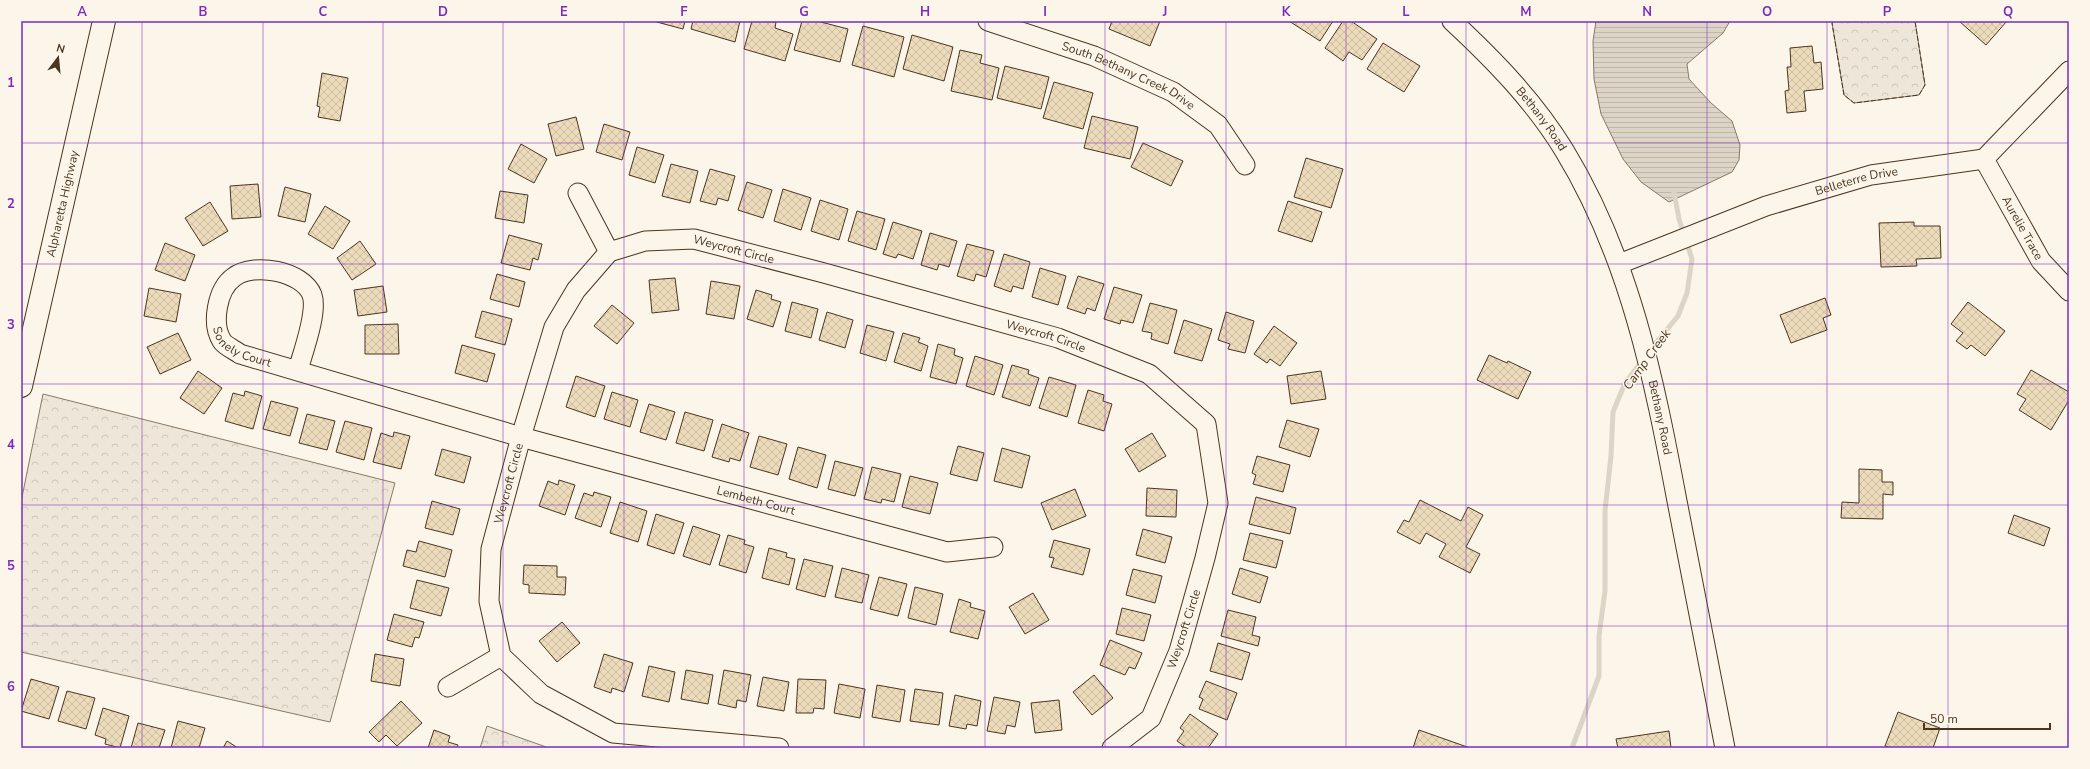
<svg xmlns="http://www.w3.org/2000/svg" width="2090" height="769" viewBox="0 0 2090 769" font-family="'Nunito Sans',sans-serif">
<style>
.forest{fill:url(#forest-crowns);stroke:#887966}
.water{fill:url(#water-rules);stroke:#887966}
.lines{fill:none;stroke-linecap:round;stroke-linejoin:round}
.stream{stroke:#dcd4c6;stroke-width:5}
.building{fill:url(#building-cross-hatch);stroke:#4a3520}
.minor-casing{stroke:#4a3520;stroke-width:21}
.major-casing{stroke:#4a3520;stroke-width:24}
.minor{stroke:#fbf6e9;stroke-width:19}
.major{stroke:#fbf6e9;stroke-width:22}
.fence{stroke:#4a3520;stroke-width:1;stroke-dasharray:5 2;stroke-linecap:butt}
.grid{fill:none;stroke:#7b2cbf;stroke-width:1;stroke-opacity:0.55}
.labels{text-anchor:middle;stroke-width:3;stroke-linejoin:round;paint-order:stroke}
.street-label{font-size:12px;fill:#4a3520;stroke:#fbf6e9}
.water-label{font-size:13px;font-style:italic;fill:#4a3520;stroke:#fbf6e9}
.neatline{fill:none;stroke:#7b2cbf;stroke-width:1.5}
.grid-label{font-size:13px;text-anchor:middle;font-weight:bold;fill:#7b2cbf}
</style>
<defs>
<pattern id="forest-crowns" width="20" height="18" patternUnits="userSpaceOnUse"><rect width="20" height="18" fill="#ede6d9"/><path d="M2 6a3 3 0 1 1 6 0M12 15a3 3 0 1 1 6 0" fill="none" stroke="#cdc6ba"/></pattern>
<pattern id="water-rules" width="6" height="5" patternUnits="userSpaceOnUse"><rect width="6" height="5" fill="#dcd4c6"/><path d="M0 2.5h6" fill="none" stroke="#beb7aa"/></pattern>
<pattern id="building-cross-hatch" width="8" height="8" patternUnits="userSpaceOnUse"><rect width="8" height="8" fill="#ecdcbc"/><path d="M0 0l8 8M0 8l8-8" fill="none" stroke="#ccbda1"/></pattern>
</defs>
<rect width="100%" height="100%" fill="#fbf6e9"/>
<!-- forest -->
<path class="forest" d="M1833 21H1915L1925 85 1919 95 1854 103 1844 95 1832 23Z
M43 394 395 483 330 722 21 652V502Z
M487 726 549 748H480Z"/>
<!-- water -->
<path class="water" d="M1596 21H1730L1723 33 1687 64 1689 79 1711 103 1732 121 1740 145 1739 160 1732 172 1669 202 1641 182 1623 159 1601 114 1594 79 1593 41Z"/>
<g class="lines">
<!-- stream -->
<path class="stream" d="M1650 350 1678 316 1687 293 1692 259 1679 219 1674 192
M1572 748 1599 676V636L1605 591V511L1611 456 1613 412 1625 383 1643 360"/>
</g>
<!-- building -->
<path class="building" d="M653 21H685L683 29Z
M693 21H740L735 42 691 29Z
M752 21 776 22 775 28 793 34 785 61 744 49Z
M802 21H817L848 29 840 62 794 50Z
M1112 21H1160L1150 46 1109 29Z
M1289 21H1333L1320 41Z
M1343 21H1351L1377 39 1362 60 1349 52 1343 61 1325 48Z
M1959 21H2007L1986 45Z
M863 26 904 37 894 77 852 65Z
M912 35 953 47 944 81 903 69Z
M1383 43 1420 66 1404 92 1367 69Z
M1812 46 1814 63 1821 62 1823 89 1804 91 1806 111 1787 113 1785 91 1789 90 1787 67H1791L1790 48Z
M960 50 982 55 980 63 999 68 992 100 951 91Z
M1005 66 1049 77 1041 109 997 98Z
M322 73 348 78 340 121 318 117 320 107 317 106Z
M1054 82 1093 93 1083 129 1043 118Z
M1092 116 1138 127 1130 159 1084 148Z
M576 117 584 149 556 156 548 124Z
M604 124 630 132 622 160 596 152Z
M1143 143 1183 161 1171 186 1131 167Z
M521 144 547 159 534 183 508 169Z
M637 147 664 155 655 183 629 175Z
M1306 158 1343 169 1331 208 1294 197Z
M671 164 698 171 690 203 662 196Z
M710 169 735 176 728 201 718 198 716 205 700 201Z
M747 182 772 190 763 218 738 210Z
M258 184 261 217 232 219 230 186Z
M285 187 311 194 305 222 278 216Z
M783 189 811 198 801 230 774 221Z
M500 191 528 195 524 223 495 218Z
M820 200 848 209 839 240 811 231Z
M1288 201 1322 212 1312 242 1278 231Z
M210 202 228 231 203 246 185 218Z
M325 206 350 221 333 249 308 234Z
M857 211 885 219 876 250 848 241Z
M893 222 922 231 913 259 898 254 896 258 883 254Z
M1914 222V226H1940L1941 258 1916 259 1917 266 1881 267 1879 223Z
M930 233 957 241 949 267 939 264 937 270 921 265Z
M509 235 542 244 538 260 533 258 530 270 501 263Z
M360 241 376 264 352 280 337 258Z
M165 243 195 255 185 281 155 270Z
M967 244 994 251 986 277 976 274 974 281 957 276Z
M1004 254 1030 262 1023 289 1013 286 1011 292 994 286Z
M1040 268 1066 276 1058 305 1032 297Z
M497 274 525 282 519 307 490 299Z
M1078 276 1104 284 1095 311 1087 308 1085 314 1067 308Z
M675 278 679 310 652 313 649 280Z
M711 281 740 286 734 319 706 314Z
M383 286 387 312 358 316 354 290Z
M1114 287 1142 295 1133 323 1121 320 1120 324 1104 319Z
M149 288 181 294 176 322 144 316Z
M756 290 772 295 771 299 781 302 773 327 747 319Z
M1825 298 1831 315 1823 318 1827 330 1791 343 1780 315Z
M792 302 818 309 811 338 785 331Z
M1968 302 2005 331 1985 356 1971 345 1967 349 1956 341 1963 333 1951 324Z
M1150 303 1177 310 1168 344 1151 339 1152 333 1142 331Z
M612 305 634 323 617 344 594 326Z
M482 311 512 319 505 345 475 337Z
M827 312 853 320 845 348 819 340Z
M1226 312 1254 321 1245 353 1228 349 1230 344 1218 340Z
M1184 320 1212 329 1202 361 1174 353Z
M398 324 399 354H365V325Z
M867 325 894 332 886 361 860 353Z
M1274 326 1297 343 1280 366 1270 359 1267 363 1254 354Z
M178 333 191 360 160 374 147 347Z
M903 333 920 338 918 342 928 346 921 371 894 362Z
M938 344 955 349 954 355 963 358 956 384 930 377Z
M462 345 495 354 487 382 455 373Z
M1489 355 1507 363 1508 361 1531 372 1518 399 1477 380Z
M975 356 1003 365 994 395 966 386Z
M1012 365 1029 370 1028 374 1039 378 1030 406 1002 397Z
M2031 370 2069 392V400L2051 430 2019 410 2026 399 2017 394Z
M198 371 222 388 204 414 180 398Z
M1321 371 1326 399 1291 404 1287 376Z
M576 376 605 386 595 417 566 407Z
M1049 377 1076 385 1067 417 1039 408Z
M1088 390 1104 395 1103 401 1112 404 1104 431 1078 423Z
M245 391 262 396 253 429 225 421 233 393 244 396Z
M612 392 638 400 630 427 604 419Z
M271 401 298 408 290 436 263 429Z
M649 404 675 412 666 440 640 432Z
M685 412 713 420 704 451 676 443Z
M307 414 335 421 327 450 299 443Z
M1287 420 1319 429 1310 457 1279 447Z
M345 421 372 428 364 460 336 452Z
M722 424 749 433 740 461 730 458 729 462 712 457Z
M394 432 410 436 401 469 373 462 381 433 393 437Z
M1152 433 1166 456 1139 472 1125 449Z
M759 436 787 444 778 475 750 467Z
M958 446 984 453 977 481 950 474Z
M798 447 826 455 817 488 789 479Z
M1002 448 1030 456 1022 488 994 481Z
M442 449 471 457 464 483 435 475Z
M1257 456 1290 465 1283 492 1253 484 1256 475 1252 473Z
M835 461 863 468 855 496 828 489Z
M872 467 901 474 894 502 882 499 881 503 864 499Z
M1859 469 1882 470V482H1893V495L1883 494V519L1841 518 1842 502 1859 503Z
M910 476 938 483 930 514 902 507Z
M559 480 575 485 565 515 539 506 548 481 558 485Z
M1147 488 1177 490 1176 517 1146 516Z
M1075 489 1086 516 1052 530 1041 503Z
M594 492 611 497 601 527 575 518 584 493 593 496Z
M1256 497 1296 508 1290 534 1249 524Z
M1420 500 1461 521 1468 507 1483 515 1466 547 1480 554 1470 573 1439 557 1446 544 1426 533 1420 544 1397 532 1404 520 1409 522Z
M432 501 460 509 453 535 425 528Z
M620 502 647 511 638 542 610 533Z
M656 514 684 523 674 554 647 545Z
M2014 515 2050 528 2044 546 2008 533Z
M693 526 720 535 710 565 683 556Z
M1143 529 1172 537 1165 563 1136 555Z
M1250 533 1283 541 1276 568 1243 560Z
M728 535 745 540 744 544 754 547 746 573 719 565Z
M1054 540 1090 549 1083 575 1051 567 1054 558 1049 557Z
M419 541 452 550 445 577 403 566 407 550 416 552Z
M769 548 787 553 786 557 795 559 789 585 762 578Z
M804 559 833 566 825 597 796 589Z
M524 565 557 566V577H566L565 595 529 593V585L523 584Z
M842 568 869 575 862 603 835 597Z
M1240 568 1268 577 1260 603 1232 594Z
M1133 569 1162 576 1155 603 1126 595Z
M879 577 907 584 898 616 870 609Z
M417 580 449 588 441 616 410 608Z
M915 587 943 594 936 625 908 618Z
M1033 593 1049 620 1025 634 1009 607Z
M959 599 971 603 970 607 985 611 978 639 950 632Z
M1122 608 1151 615 1144 641 1116 634Z
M1228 610 1256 617 1252 635 1260 637 1258 646 1221 636Z
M394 614 424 622 419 638 415 637 412 647 387 640Z
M562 622 580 643 557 662 539 641Z
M1110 640 1142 653 1135 669 1129 667 1125 675 1100 665Z
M1218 643 1250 653 1242 680 1210 671Z
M375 654 404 659 400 686 371 681Z
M604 654 633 663 624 692 612 688 611 693 594 687Z
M649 666 675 672 669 702 642 696Z
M686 670 713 675 708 704 681 699Z
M724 670 751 675 746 702 737 700 736 708 718 704Z
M1094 675 1113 698 1092 715 1073 692Z
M763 677 789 682 784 711 757 706Z
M31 679 59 687 49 719 21 711Z
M798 679 826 680 824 709 814 708 813 713H796Z
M1206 681 1237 693 1227 720 1199 709 1203 699 1199 697Z
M839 684 865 689 860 718 834 713Z
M877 685 905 690 900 722 872 717Z
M915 689 943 693 939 725 910 721Z
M67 691 95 698 86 729 58 721Z
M955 695 981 701 977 726 967 724 966 729 949 726Z
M994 697 1020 702 1015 727 1007 725 1005 734 987 731Z
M1059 700 1062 730 1035 733 1031 703Z
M401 701 422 723 397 746 386 735 379 742 369 732Z
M103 708 129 716 120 748 105 744 106 739 95 735Z
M1898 712 1940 728 1933 748H1891L1885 746Z
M1190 714 1218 734 1208 748H1187L1177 741 1184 731 1180 728Z
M178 721 205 728 199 748H171Z
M138 723 165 730 159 748H131Z
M434 730 450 736 448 742 458 745 457 748H428Z
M1419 730 1470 748H1413Z
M1669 731 1671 748H1618L1616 739Z
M227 741 238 748H223Z"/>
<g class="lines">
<!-- minor casing -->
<g class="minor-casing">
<g id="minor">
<path id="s1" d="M988 21 1094 56 1173 92 1218 125 1245 165"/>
<path id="s2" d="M1452 21C1494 60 1534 101 1564 150 1630 258 1654 379 1677 501 1693 584 1709 666 1725 748"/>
<path id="s3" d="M1984 159 2041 261 2069 291"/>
<path d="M578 193 609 252"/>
<path id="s4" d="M1619 264 1766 206 1871 175 1984 159 2069 71"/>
<path id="s5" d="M298 370C303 352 318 312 312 295 303 271 253 262 234 277 217 289 211 324 222 341 225 346 235 350 240 354L521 437 947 552 993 547"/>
<path d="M448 687 501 656"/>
<path id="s6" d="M779 748 613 733 541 694 501 656 489 601 491 549 521 437 554 327 576 290 609 252 645 241 694 239 824 273 1058 338 1149 374 1206 424 1218 503 1205 558 1179 651 1151 718 1112 748"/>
</g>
</g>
<!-- major casing -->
<g class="major-casing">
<g id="major">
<path id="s7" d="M21 386 104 21"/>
</g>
</g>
<!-- minor -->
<use href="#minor" class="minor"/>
<!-- major -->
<use href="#major" class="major"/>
<!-- fence -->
<path class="fence" d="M1833 21 1832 23 1844 95 1854 103 1919 95 1925 85 1915 21"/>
</g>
<!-- grid -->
<path class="grid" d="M142 21V748M263 21V748M383 21V748M503 21V748M624 21V748M744 21V748M864 21V748M985 21V748M1105 21V748M1226 21V748M1346 21V748M1466 21V748M1587 21V748M1707 21V748M1827 21V748M1948 21V748M21 143H2069M21 264H2069M21 384H2069M21 505H2069M21 626H2069"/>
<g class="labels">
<!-- street labels -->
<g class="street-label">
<text dy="4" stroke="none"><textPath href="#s1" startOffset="151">South Bethany Creek Drive</textPath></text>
<text dy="4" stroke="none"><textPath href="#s2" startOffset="133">Bethany Road</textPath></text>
<text dy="4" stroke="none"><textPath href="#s4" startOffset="252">Belleterre Drive</textPath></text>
<text dy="4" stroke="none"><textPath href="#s7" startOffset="187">Alpharetta Highway</textPath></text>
<text dy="4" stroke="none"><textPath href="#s3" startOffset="79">Aurelie Trace</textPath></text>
<text dy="4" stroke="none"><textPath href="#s6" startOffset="864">Weycroft Circle</textPath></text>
<text dy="4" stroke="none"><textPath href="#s6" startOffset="1188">Weycroft Circle</textPath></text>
<text dy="4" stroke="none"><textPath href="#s5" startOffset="255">Sonely Court</textPath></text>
<text dy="4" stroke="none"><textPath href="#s2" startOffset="457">Bethany Road</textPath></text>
<text dy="4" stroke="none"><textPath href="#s6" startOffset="480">Weycroft Circle</textPath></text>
<text dy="4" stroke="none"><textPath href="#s5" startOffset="794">Lembeth Court</textPath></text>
<text transform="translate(1184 629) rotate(-72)" y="4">Weycroft Circle</text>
</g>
<!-- water labels -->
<g class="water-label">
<text transform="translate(1646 359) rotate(-54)" y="5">Camp Creek</text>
</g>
</g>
<!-- border -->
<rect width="2090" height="769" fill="none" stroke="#fbf6e9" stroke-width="44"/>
<!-- north arrow -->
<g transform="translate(58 58) rotate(16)" stroke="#fbf6e9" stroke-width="3" paint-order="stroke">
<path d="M0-3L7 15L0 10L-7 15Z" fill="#4a3520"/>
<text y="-6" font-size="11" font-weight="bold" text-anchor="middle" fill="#4a3520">N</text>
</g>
<!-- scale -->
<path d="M1924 723v6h126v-6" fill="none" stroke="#4a3520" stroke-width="2"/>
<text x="1930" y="723" font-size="12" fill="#4a3520" stroke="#fbf6e9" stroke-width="3" paint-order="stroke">50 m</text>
<rect x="22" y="22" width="2046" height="725" class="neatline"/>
<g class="grid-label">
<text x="82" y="16">A</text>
<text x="203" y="16">B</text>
<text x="323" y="16">C</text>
<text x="443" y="16">D</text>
<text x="564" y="16">E</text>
<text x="684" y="16">F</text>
<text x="804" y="16">G</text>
<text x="925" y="16">H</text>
<text x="1045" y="16">I</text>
<text x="1165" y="16">J</text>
<text x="1286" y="16">K</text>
<text x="1406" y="16">L</text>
<text x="1526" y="16">M</text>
<text x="1647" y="16">N</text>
<text x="1767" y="16">O</text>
<text x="1887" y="16">P</text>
<text x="2008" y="16">Q</text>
<text x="11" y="87">1</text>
<text x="11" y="208">2</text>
<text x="11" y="329">3</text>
<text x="11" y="449">4</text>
<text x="11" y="570">5</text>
<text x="11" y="691">6</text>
</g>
</svg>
